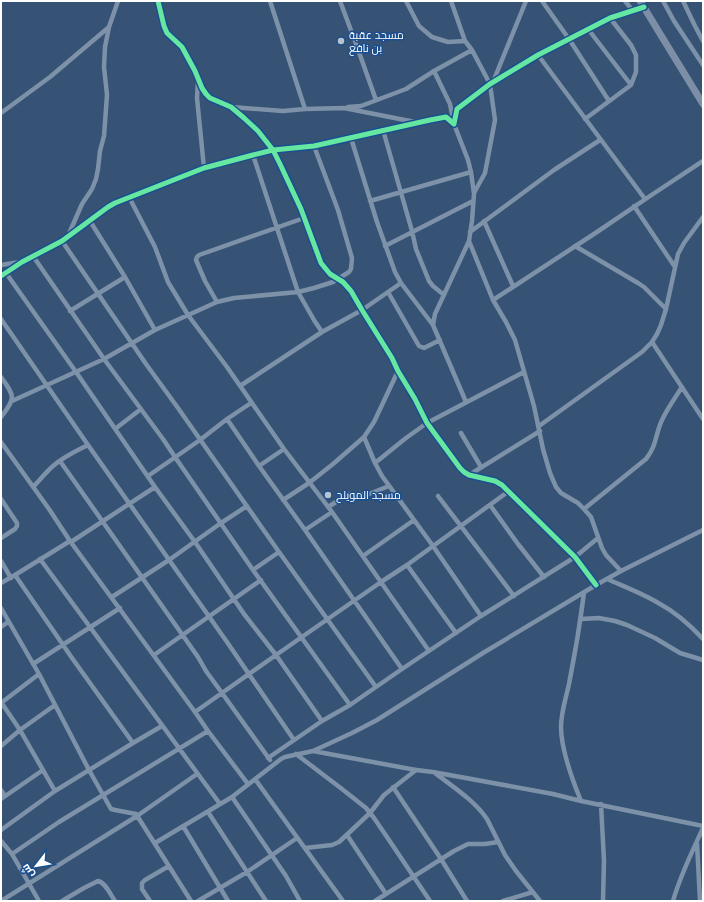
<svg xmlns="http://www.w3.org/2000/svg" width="704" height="902" viewBox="0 0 704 902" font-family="Roboto,Cairo,sans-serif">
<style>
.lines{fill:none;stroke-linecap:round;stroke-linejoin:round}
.street{stroke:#7d92a8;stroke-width:4.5}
.primary{stroke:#7d8ea7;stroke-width:7}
.cycleway-casing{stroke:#1b4f8f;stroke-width:8}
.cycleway{stroke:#66e7a1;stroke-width:5}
.poi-dot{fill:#b9c2ce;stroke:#1b4f8f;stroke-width:1.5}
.labels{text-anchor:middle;stroke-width:3;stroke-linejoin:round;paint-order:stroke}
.poi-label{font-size:11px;fill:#fff;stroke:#1b4f8f;text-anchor:start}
</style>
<rect width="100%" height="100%" fill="#365274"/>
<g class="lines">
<!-- street -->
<path class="street" d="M158 1 164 26 167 33 182 47 195 71 202 88 206 94 210 98 231 107 244 118 258 131 273 150 280 164 301 209 321 263 330 274 343 282 351 291 362 310 392 358 398 371 415 399 427 423 460 468 464 472 469 475 495 481 502 485 575 557 596 585
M270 1 305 109
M340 1 355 41 376 100
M406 1 419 26 432 37 448 42 465 41 472 50 490 84 495 120 485 173 474 193
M451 1 465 41
M542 1 569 39 609 101
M625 1 633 11
M663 1 674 21 703 65
M683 1 695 26 703 41
M588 29 631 85
M538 55 645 199
M198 79 197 98 204 168
M493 82 526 1
M232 107 283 111 305 109 344 108 415 122
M348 107 361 106 406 89 434 71 472 50
M1 113 50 77 109 27
M585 119 631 85 636 72V55L631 45 610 18
M383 130 412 231 416 249 429 281 433 286 444 295
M351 138 377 222 395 272 401 283 433 325 466 402
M253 155 298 292 314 320 322 332
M129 197 155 247 168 282 188 315 227 367 284 449 332 512 429 651
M370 201 471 172
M634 206 675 267
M90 221 125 277 155 330
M484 221 513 286
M470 232 554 170 600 140
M68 236 82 204 92 189 96 179 98 169 100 151 104 136 107 95 104 67 105 47 109 27 118 1
M62 241 146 364 178 408 279 552 376 687
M469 241 493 300 506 322 515 340 534 406 543 449 550 473 556 487 561 493 578 503 584 509 591 517 602 548 606 555 621 571
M385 246 473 201
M575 246 638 283 644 287 666 309
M33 256 104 359 163 439 175 457 253 570 350 705
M1 265 20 262
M6 273 76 372 155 487 195 542 244 614 276 655 322 721
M1 276 22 262 62 241 108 207 115 203 204 168 253 155 273 150 314 146 430 120 446 117 454 124 457 109 490 84 538 55 610 18 644 7
M388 292 419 346 424 348 440 340
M493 300 597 232 653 194 703 161
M217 302 205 281 196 260 197 257 199 255 304 218
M70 311 125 277
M1 319 88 445 227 642 294 740
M433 325 435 314 469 241 472 221 474 194 471 172 468 160 454 124 450 104 434 71
M652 342 703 419
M1 377C15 396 16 398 1 417
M240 386 322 332 362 310 401 283
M12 401 104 359 155 330 217 302 234 298 298 292 314 288 333 282 349 272 351 269 352 258 338 210 314 146
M227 419 259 466 305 530 402 669
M539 426 642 352 652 342 657 334 661 325 666 309 678 254 684 243 703 217
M115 429 141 409
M461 433 481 467
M364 437 375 463 382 476 433 546 481 616
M1 442 49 509 70 541 195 712 208 731 248 784
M60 461 198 657 206 671 222 693 270 760
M375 463 406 438 427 423 524 372
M259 466 284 449
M469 475 540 431
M148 476 200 440 227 419 251 403
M33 487C40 480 46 472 53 466 63 457 76 451 88 445
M438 496 514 596
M1 499 17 523V526L15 529 1 538
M283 500 309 483 333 464 364 437 374 422 398 371
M490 505 518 544 544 577
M328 507 349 494 359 495 369 494 389 486
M584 509 646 459C657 445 655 435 662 420 667 409 675 398 682 387
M305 530 332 512
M71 542 155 487
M363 556 414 520
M40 559 220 804
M1 561 11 578
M407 565 456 633
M253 570 279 552
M15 575 72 658 133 743
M607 579C625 587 644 594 660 604 677 613 690 625 703 639
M1 583 15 575 70 541
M112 597 169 560 221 523 247 506
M1 608 39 674 89 770 111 809 115 810 136 814 191 901
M581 619 599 618 615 621 627 625 655 638 680 653 703 660
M1 627 8 622
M154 655 261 580
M33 664 120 608
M1 702 20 730 55 791
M1 703 39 674
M195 712 276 655 381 582 407 565 509 491
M1 746 20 730 55 705
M313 751 416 770 433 772 553 794 581 801 703 826
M296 754 342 789 366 808 374 818 389 840 430 901
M268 758 322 721 350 705 402 669 481 616 575 557 598 538
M435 773C453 787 474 800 487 819L505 855 516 871 540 901
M255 779 343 901
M393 787 441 859 467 901
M1 790 5 796
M232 797 286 876 300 901
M1 799 43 770
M581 801C572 779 561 750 561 727 561 712 566 698 569 684 575 654 580 624 584 593
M601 804 604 861 603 901
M208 812 266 901
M183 826 228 901
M1 830 55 791 133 743 162 726
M347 835 386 894
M1 841 12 854 39 901
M155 843 232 797 281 759 285 757 313 751 352 733 377 720 483 653 596 585 621 571 703 530
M697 843 700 901
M305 848 332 845 339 842 370 813 384 795 416 770
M12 854 59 822 208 731
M1 901 137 816 197 774
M62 901 84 888 98 881C106 883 110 894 115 901
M150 901 142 889V883L145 880 169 866
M198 901 247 872 297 838
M375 901 454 851 468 844H485L498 842
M503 901 533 892
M673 901C680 876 692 852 703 828"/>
<!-- primary -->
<path class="primary" d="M640 1 703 104"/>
<!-- cycleway casing -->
<g class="cycleway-casing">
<path id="cycleway" d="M158 1 164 26 167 33 182 47 195 71 202 88 206 94 210 98 231 107 244 118 258 131 273 150 280 164 301 209 321 263 330 274 343 282 351 291 362 310 392 358 398 371 415 399 427 423 460 468 464 472 469 475 495 481 502 485 575 557 596 585
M1 276 22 262 62 241 108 207 115 203 204 168 253 155 273 150 314 146 430 120 446 117 454 124 457 109 490 84 538 55 610 18 644 7"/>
</g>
<!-- cycleway -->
<use href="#cycleway" class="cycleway"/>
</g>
<!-- markers -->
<g class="poi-dot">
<circle cx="341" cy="41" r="4"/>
<circle cx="328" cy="495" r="4"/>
</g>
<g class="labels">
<!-- poi labels -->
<g class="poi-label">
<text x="349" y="39">مسجد عقبة<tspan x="349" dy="13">بن نافع</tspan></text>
<text x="336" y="499">مسجد المويلح</text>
</g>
</g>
<!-- border -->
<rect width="704" height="902" fill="none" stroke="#ffffff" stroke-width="4"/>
<!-- north arrow -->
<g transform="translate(36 866) rotate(239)" stroke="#1b4f8f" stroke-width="3" paint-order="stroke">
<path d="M0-3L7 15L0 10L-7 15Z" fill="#ffffff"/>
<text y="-6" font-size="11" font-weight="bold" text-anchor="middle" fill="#ffffff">ش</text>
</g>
</svg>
